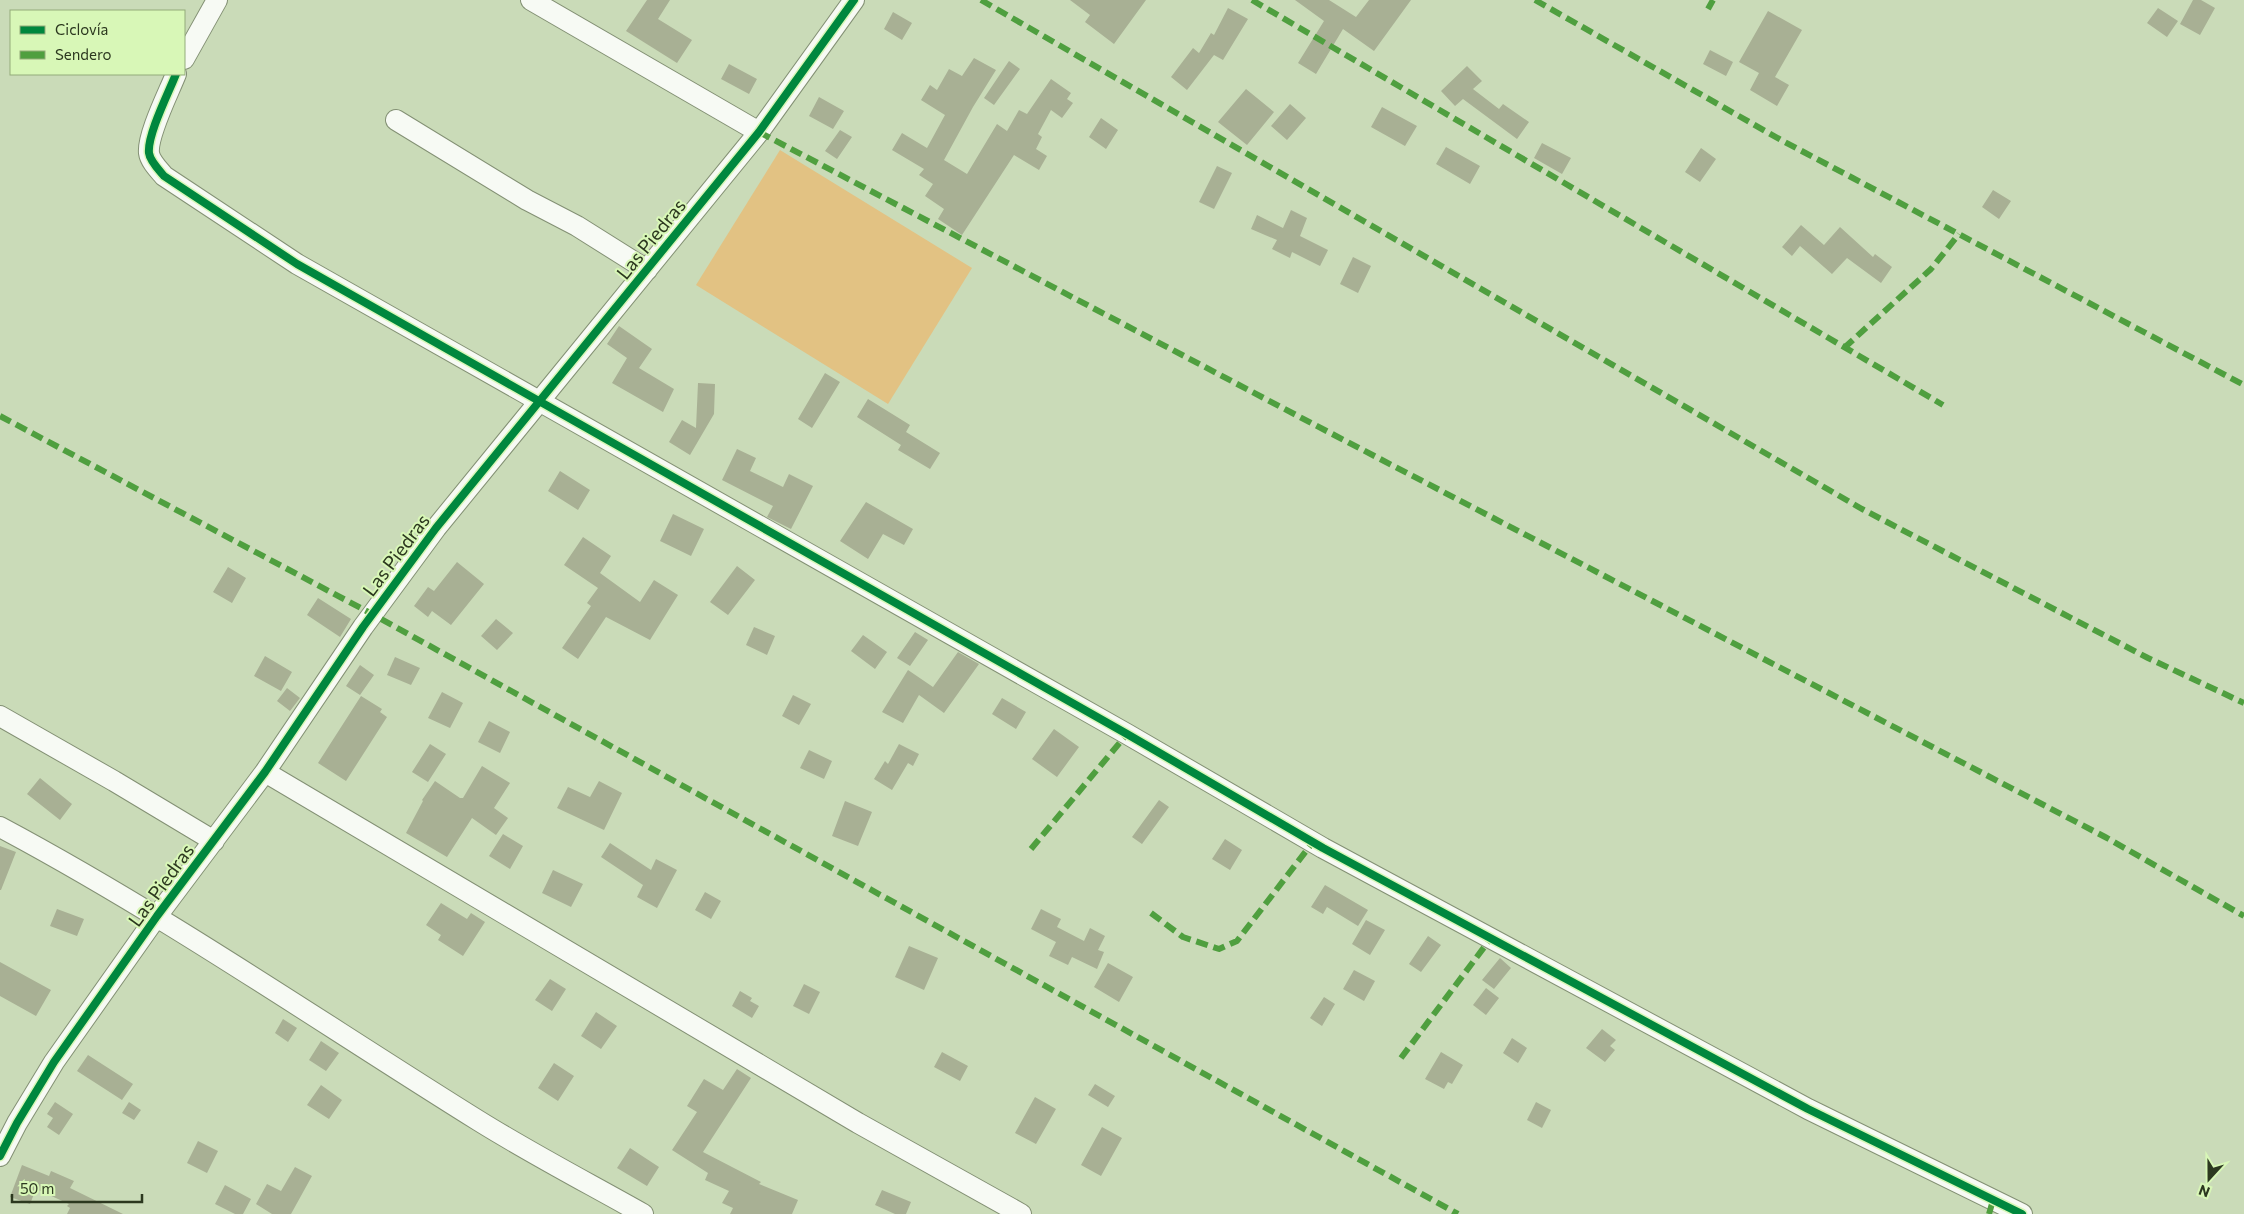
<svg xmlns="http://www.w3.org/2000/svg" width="2244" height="1214" viewBox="0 0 2244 1214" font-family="Commissioner,sans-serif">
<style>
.green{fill:#e2c283}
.building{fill:#a8b094}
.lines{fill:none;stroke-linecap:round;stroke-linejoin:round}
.minor-casing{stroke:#839074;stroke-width:22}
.minor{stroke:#f7faf4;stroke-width:20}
.quiet{stroke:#4f9f3f;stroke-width:6;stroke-dasharray:12 6;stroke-linecap:butt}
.cycleway-casing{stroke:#d8f7b7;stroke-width:11}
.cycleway{stroke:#00873e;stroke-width:8}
.labels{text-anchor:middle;stroke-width:4;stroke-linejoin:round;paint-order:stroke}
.street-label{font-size:19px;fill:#2c381f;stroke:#d8f7b7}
</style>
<rect width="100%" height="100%" fill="#cadbb8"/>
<!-- green -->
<path class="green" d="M780 150 972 268 888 404 696 285Z"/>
<!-- building -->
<path class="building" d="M647 0H670L658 19 692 40 677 63 626 31Z
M1070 0H1146L1114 44 1085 22 1090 15Z
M1295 0H1329L1356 17 1369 0H1411L1374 51 1343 29 1316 74 1298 63 1324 21Z
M2193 0H2201L2215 8 2200 35 2180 24Z
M1228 8 1248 19 1223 60 1214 55 1187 90 1171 77 1193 48 1199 53 1211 33 1214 35Z
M2158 8 2178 21 2167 37 2147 23Z
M1768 11 1802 30 1775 77 1789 85 1777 106 1750 90 1759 73 1739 62Z
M893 12 912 23 902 40 884 29Z
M1710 50 1733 62 1726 76 1703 64Z
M974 58 996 70 973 107 944 160 967 174 997 124 1007 131 1019 110 1027 114 1051 79 1071 93 1067 99 1073 103 1062 118 1051 110 1038 134 1042 137 1036 149 1047 156 1039 170 1014 155 962 235 938 219 944 209 925 196 933 184 919 175 924 169 892 150 902 133 927 148 945 115 921 100 930 85 937 90 949 69 962 76Z
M1009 61 1020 69 994 105 984 98Z
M729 64 757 79 749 94 721 79Z
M1467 66 1482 81 1473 89 1499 109 1503 104 1529 122 1517 139 1463 99 1455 106 1441 91Z
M1246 89 1274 112 1247 145 1218 122Z
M819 97 844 111 833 129 809 116Z
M1290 104 1306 118 1287 140 1271 126Z
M1382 107 1417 126 1405 146 1371 127Z
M1101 118 1118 130 1106 149 1089 137Z
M840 130 852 137 837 159 825 151Z
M1542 143 1571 158 1562 174 1534 158Z
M1446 147 1480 166 1470 184 1436 164Z
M1701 148 1716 159 1700 182 1685 172Z
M1217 166 1232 173 1214 209 1199 202Z
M1993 190 2011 201 1999 219 1982 207Z
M1291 210 1307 218 1300 236 1328 250 1320 266 1292 252 1290 258 1272 249 1277 240 1251 229 1257 215 1283 228Z
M1801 225 1824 245 1840 227 1873 257 1875 254 1892 267 1881 283 1847 258 1832 274 1800 246 1792 256 1782 247Z
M1353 257 1371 266 1358 293 1340 284Z
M619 326 652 349 639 368 674 389 663 412 612 383 627 358 607 344Z
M825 373 840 382 812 428 798 419Z
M698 383 715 384 714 414 690 455 669 442 682 420 696 428Z
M868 399 910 425 906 432 940 453 930 469 898 450 901 445 857 417Z
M737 449 756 458 750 471 783 487 789 474 813 486 791 529 767 517 773 506 722 480Z
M560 471 590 490 578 510 548 491Z
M866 502 913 529 904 545 883 534 868 559 840 541Z
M673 514 704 529 691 556 660 541Z
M583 537 611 556 600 573 640 602 654 580 678 595 650 640 606 617 578 659 562 648 591 606 587 603 598 588 564 565Z
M457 562 484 584 451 625 432 611 428 617 414 606 428 587 434 591Z
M737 566 755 580 728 615 710 602Z
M228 567 246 578 232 603 213 592Z
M318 598 351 619 340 637 307 615Z
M496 619 513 633 497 650 481 636Z
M754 627 775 636 767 655 746 645Z
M915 632 928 640 910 666 897 658Z
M863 635 887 652 875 669 851 651Z
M958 652 979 664 944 713 919 695 903 723 882 712 908 670 933 687Z
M265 656 292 672 281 691 254 676Z
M395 657 420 668 411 685 387 675Z
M360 665 374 675 360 695 346 686Z
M287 688 300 698 290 711 277 701Z
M442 692 463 703 450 728 428 718Z
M793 695 811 704 799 725 782 716Z
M361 696 382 709 380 712 387 717 346 781 318 763Z
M1002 698 1026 712 1016 729 992 714Z
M489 721 510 732 500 753 478 742Z
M1054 729 1079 747 1057 777 1032 759Z
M430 744 446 754 428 782 412 772Z
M899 744 919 754 913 766 908 763 892 790 874 779 885 761 888 764Z
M809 750 832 761 824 779 800 768Z
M482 766 510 783 494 808 508 818 496 835 472 818 447 857 406 833 423 801 422 800 435 781 460 798H463Z
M40 778 72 804 60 820 27 794Z
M599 781 622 793 604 830 557 808 568 787 590 797Z
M1159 800 1169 807 1142 844 1132 837Z
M845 801 872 812 858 846 832 836Z
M503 834 523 846 510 869 489 856Z
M1225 839 1242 850 1230 870 1212 859Z
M610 843 651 870 656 859 677 870 657 908 637 897 643 885 601 857Z
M0 846 16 852 1 890H0Z
M553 870 583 884 571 907 542 893Z
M1325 885 1368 910 1358 926 1327 907 1323 914 1311 907Z
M705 892 721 901 711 919 695 910Z
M441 903 467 919 471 913 485 922 463 956 438 940 441 935 426 925Z
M57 909 84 919 77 936 50 926Z
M1041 909 1061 919 1057 927 1084 941 1090 928 1105 936 1098 950 1104 952 1097 969 1072 957 1068 965 1049 956 1056 942 1031 929Z
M1366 920 1385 930 1370 955 1352 944Z
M1428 936 1441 945 1421 972 1409 964Z
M909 946 938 958 924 990 895 977Z
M1500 958 1511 968 1494 989 1482 980Z
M0 962 51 990 36 1016 0 996Z
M1108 963 1133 977 1119 1002 1094 987Z
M1354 970 1375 981 1364 1001 1343 989Z
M550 979 566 989 552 1011 535 1000Z
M804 984 820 992 809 1014 793 1006Z
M1486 988 1499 998 1486 1015 1473 1005Z
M740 991 752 998 750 1001 759 1006 752 1018 732 1006Z
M1324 997 1335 1004 1322 1026 1310 1018Z
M596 1012 617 1026 601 1049 581 1036Z
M283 1019 297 1028 288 1042 275 1033Z
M1602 1029 1616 1040 1610 1046 1615 1050 1605 1062 1586 1048Z
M1512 1038 1527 1048 1518 1063 1503 1053Z
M321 1041 339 1053 326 1071 309 1060Z
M942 1052 968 1066 960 1081 934 1067Z
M1441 1052 1463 1065 1452 1084 1448 1082 1444 1089 1425 1079Z
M88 1055 133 1084 122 1100 77 1071Z
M554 1063 574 1076 558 1101 538 1088Z
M737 1069 751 1078 703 1152 761 1182 759 1184 798 1200 792 1214H730L733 1208 722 1203 729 1191 705 1180 708 1173 672 1150 697 1112 687 1106 704 1079 723 1090Z
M1095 1084 1115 1096 1108 1107 1088 1095Z
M321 1085 342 1100 329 1119 307 1105Z
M1035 1097 1056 1109 1036 1144 1015 1133Z
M55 1102 73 1114 59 1135 47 1127 53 1118 47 1114Z
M129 1102 141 1110 134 1120 122 1113Z
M1536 1102 1551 1110 1542 1128 1527 1120Z
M1102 1127 1122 1138 1101 1176 1081 1165Z
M198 1141 218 1151 207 1173 187 1163Z
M630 1148 659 1167 647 1186 617 1168Z
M22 1165 49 1176 51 1171 74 1181 70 1188 123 1214H67L70 1208 67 1206 69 1204 36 1189 30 1204 10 1197Z
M295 1167 312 1176 291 1214H272L256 1204 267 1184 281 1191Z
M225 1185 251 1199 243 1214H235L215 1204Z
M882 1190 911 1202 906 1214H895L875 1205Z"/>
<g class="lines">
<!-- minor casing -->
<g class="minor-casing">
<path id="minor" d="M531 0 759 132
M184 59 217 0
M176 74C169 92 147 135 149 153 150 161 159 170 164 176L297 264 1127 734 1323 848 1808 1109 2022 1214
M396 120 527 200 577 226 647 270
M0 716 114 781 214 841
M265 772 858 1123 1021 1214
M0 827C165 915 320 1022 479 1121 532 1154 588 1183 643 1214
M0 1156 17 1123 54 1062 157 916 265 772 363 627 436 528 759 132 854 0"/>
</g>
<!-- minor -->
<use href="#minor" class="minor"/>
<!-- quiet -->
<path class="quiet" d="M981 0 1862 509 2148 658 2244 703
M1252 0 1943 405
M1535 0 1781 140 2244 385
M1708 9 1713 0
M759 132 1315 425 2107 838 2244 916
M1844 348 1931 269 1959 234
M0 416 372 614 1458 1214
M1031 849 1127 734
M1151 913 1183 937 1219 949 1237 941 1313 842
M1401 1058 1491 938
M1989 1214 1993 1200"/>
<!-- cycleway casing -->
<g class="cycleway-casing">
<path id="cycleway" d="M176 74C169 92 147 135 149 153 150 161 159 170 164 176L297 264 1127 734 1323 848 1808 1109 2022 1214
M0 1156 17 1123 54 1062 157 916 265 772 363 627 436 528 759 132 854 0"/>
</g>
<!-- cycleway -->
<use href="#cycleway" class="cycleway"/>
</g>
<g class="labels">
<!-- street labels -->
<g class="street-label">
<text transform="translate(651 239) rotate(-51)" y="7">Las Piedras</text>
<text transform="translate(396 555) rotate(-53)" y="7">Las Piedras</text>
<text transform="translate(161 885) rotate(-54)" y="7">Las Piedras</text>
</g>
</g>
<!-- legend -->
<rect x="10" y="10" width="175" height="65" fill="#d8f7b7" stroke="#93ab7a"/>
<rect x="20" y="26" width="25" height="8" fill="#00873e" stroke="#93ab7a"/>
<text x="55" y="35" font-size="15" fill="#2c381f">Ciclovía</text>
<rect x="20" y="51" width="25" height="8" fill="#4f9f3f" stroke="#93ab7a"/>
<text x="55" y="60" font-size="15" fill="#2c381f">Sendero</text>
<!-- north arrow -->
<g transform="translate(2209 1179) rotate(201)" stroke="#d8f7b7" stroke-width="4" paint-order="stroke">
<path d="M0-4L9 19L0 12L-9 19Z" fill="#2c381f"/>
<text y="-8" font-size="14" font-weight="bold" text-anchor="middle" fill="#2c381f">N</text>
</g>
<!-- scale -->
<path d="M12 1194v8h130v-8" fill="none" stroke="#2c381f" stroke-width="2.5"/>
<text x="20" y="1194" font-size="15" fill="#2c381f" stroke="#d8f7b7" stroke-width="4" paint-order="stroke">50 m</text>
</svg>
